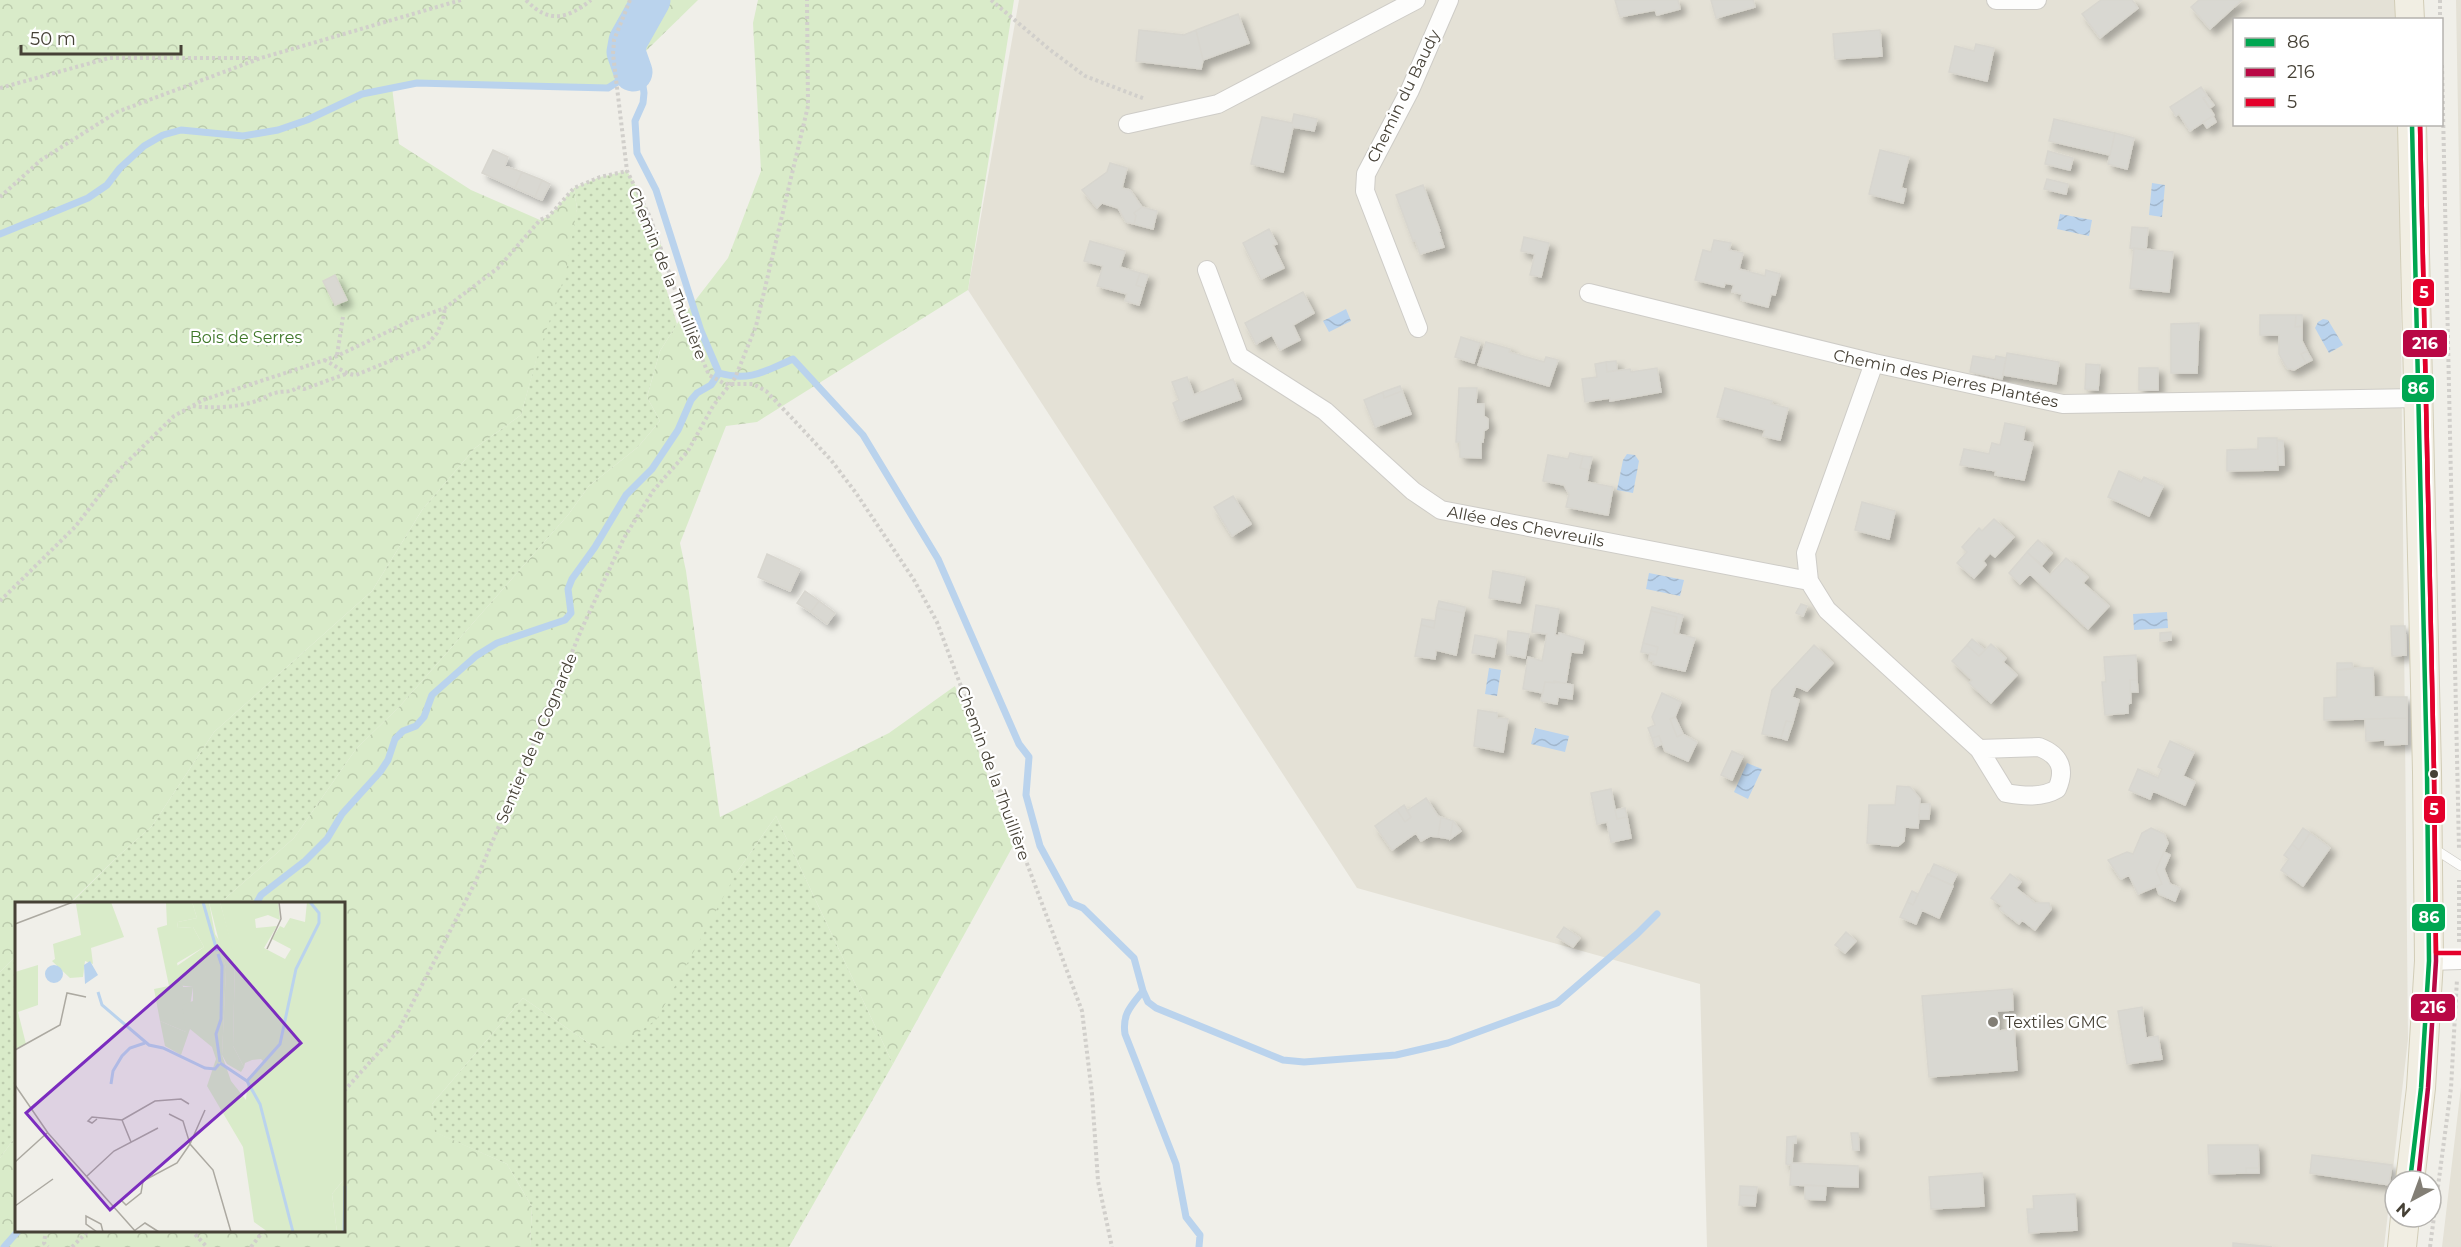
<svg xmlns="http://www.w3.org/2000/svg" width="2461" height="1247" viewBox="0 0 2461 1247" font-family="Montserrat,sans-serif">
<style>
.residential{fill:#e4e1d6}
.grass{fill:url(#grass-dots)}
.forest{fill:url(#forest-crowns)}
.water{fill:url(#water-waves)}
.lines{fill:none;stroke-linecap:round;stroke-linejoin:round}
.stream{stroke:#bad3ed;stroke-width:7}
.river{stroke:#bad3ed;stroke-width:39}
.building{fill:#d9d8d2;stroke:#d8d6cf;stroke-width:1.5;filter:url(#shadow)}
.service-casing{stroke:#ceccc7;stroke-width:10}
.minor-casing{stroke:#ceccc7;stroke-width:20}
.primary-casing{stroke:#d2cdb7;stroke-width:30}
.path{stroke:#d1cfcb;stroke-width:4;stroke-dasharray:3 3;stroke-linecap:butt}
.service{stroke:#fdfdfc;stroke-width:9}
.minor{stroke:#fdfdfc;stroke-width:18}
.primary{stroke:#f1eee3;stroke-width:28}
.bus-1-casing{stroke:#fff;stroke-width:9}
.bus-2-casing{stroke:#fff;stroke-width:9}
.bus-3-casing{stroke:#fff;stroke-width:9}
.bus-1{stroke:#00a651;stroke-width:4.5}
.bus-2{stroke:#b90845;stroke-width:4.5}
.bus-3{stroke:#e4002b;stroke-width:4.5}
.bus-dot{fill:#464136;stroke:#fff;stroke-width:2}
.poi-dot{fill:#827e75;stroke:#fff;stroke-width:2}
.labels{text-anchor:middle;stroke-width:4.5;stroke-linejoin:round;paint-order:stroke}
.street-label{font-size:16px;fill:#464136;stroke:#fff}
.park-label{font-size:16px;fill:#3e7729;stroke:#fff}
.poi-label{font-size:16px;fill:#464136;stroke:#fff;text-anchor:start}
.inset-river{fill:none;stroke:#bad3ed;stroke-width:3}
.inset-road{fill:none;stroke:#aca9a1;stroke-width:1.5}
.view{fill:#7b2cbf;fill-opacity:0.15;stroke:#7b2cbf;stroke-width:3}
.inset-edge{fill:none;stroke:#464136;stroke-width:3}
.line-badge{stroke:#fff;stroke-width:2}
.badge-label{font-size:16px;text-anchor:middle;font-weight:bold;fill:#fff}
</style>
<defs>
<pattern id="grass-dots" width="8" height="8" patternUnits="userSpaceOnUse" patternTransform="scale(1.5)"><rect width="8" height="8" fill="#d9ebc9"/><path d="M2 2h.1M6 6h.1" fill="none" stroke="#bccbad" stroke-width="1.8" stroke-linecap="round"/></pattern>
<pattern id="forest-crowns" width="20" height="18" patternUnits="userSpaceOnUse" patternTransform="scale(1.5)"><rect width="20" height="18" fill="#d9ebc9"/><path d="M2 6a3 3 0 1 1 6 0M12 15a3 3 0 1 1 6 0" fill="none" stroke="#bccbad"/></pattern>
<pattern id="water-waves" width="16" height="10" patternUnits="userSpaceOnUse" patternTransform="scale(1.5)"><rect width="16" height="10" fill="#bad3ed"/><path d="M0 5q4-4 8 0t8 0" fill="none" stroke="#a1b6cc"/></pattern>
<filter id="shadow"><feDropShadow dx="5.5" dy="5.5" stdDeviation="3" flood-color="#0004"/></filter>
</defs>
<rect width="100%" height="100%" fill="#f0efe9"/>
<!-- residential -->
<path class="residential" d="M1019 0H2398V19L2234 20V124L2399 125 2408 1039 2384 1247H1707L1700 984 1357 888 968 290Z
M2456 0H2461V285Z
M2461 1087V1247H2442Z"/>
<!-- grass -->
<path class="grass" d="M627 171 640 193 664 253 656 256 677 324 660 351 647 397 660 421 638 447 589 486 568 515 400 706 356 749 294 838 220 903 70 904 117 857 152 826 214 732 372 591 422 510 475 448 521 415 577 209 574 188 600 177Z
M776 816 893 1064 789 1247H530L532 1207 507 1164 434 1132 432 1104 523 998 596 1048 737 872Z
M16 956V1136L0 1158V972Z"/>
<!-- forest -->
<path class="forest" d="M0 0H698L608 88 442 82 417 83 392 87 399 144 471 190 540 220 549 216 574 188 577 209 566 272 536 361 521 415 475 448 422 510 372 591 214 732 152 826 117 857 70 903 16 904V956L0 972Z
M758 0H1014L968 290 757 422 726 426 680 543 686 571 720 817 889 733 955 686 1013 846 893 1064 776 816 737 872 657 1019 626 1042 596 1048 523 998 432 1104 435 1132 507 1164 532 1207 530 1247H0V1158L16 1136V1230H344V904L220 903 294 838 356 749 400 706 568 515 589 486 638 447 660 421 647 397 660 351 677 324 728 258 761 171 753 23Z"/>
<!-- water -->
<path class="water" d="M2152 183 2165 185 2162 217 2149 215Z
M2060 214 2092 220 2089 236 2057 229Z
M1346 309 1351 321 1329 332 1323 321Z
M2323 319 2328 320 2343 345 2329 353 2315 328 2318 322Z
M1627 454 1635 455 1639 461 1633 493 1617 490 1623 460Z
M1649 573 1684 580 1680 596 1646 589Z
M2167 612 2168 628 2134 630 2133 614Z
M1489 668 1501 670 1497 696 1485 694Z
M1535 728 1569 736 1565 752 1531 744Z
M1747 763 1762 769 1748 799 1734 792Z"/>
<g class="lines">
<!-- stream -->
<path class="stream" d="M0 234 88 198 107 185 120 168 144 146 163 135 181 130 243 136 278 130 307 120 362 94 417 83 608 88 633 72 643 86 644 93 643 103 635 121 637 153 656 190 701 331 719 373
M719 373C750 382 765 371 793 359L863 435 938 559 1019 744 1029 757 1026 795 1040 846 1071 903 1083 908 1134 958 1143 991C1131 1006 1122 1014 1125 1034L1176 1164 1186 1217 1200 1235 1199 1247
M256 904 261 895 305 861 327 839 342 814 380 772 388 760 395 739 403 731 416 726 424 717 432 695 476 656 497 643 565 620 571 613 568 589 572 579 595 547 626 495 652 469 678 430 691 400 697 393 711 385 719 373
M1143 991 1148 1002 1156 1008 1283 1060 1304 1062 1396 1055 1448 1043 1557 1003 1637 934 1657 914
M4 1247 19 1230"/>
<!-- river -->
<path class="river" d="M633 72 626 52 628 41 651 0"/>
</g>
<!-- building -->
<path class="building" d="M1615 0H1678L1680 9 1657 15 1655 10 1620 17Z
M1711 0H1753L1755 7 1716 18Z
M2101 0H2132L2138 8 2100 38 2082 14Z
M2199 0H2242L2210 29 2191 7Z
M1238 14 1249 43 1203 60 1196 30Z
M1139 30 1184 35 1196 30 1203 60 1201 69 1136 61Z
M1880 30 1882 56 1835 59 1833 34Z
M1976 44 1994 48 1987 81 1949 72 1955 46 1974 51Z
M2201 87 2207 96 2203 98 2214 115 2190 131 2179 114 2176 116 2170 107Z
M2207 96 2214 105 2210 108 2203 98Z
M1294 114 1317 119 1314 131 1293 127 1283 172 1251 164 1262 117 1292 123Z
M2213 116 2216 122 2207 128 2203 122Z
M2054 119 2115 133 2110 155 2049 141Z
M2115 133 2134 138 2127 169 2108 164Z
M493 150 508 157 505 166 522 172 515 188 482 173Z
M1880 150 1909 157 1901 188 1906 189 1903 203 1869 194Z
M2048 151 2073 158 2070 170 2045 164Z
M1110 163 1127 168 1122 188 1130 190 1142 207 1134 213 1136 216 1134 224 1126 222 1118 208 1102 203 1097 208 1082 190 1107 172Z
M522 172 542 180 535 197 515 188Z
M2047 179 2068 184 2066 194 2044 189Z
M542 180 550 184 542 200 535 197Z
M1423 185 1440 231 1439 232 1444 247 1420 254 1415 240 1413 241 1396 195Z
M1142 207 1157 211 1153 229 1134 224 1136 216 1134 213Z
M2132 227 2148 228 2146 250 2130 248Z
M1269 229 1277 244 1273 245 1284 268 1261 279 1243 243Z
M1524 237 1549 243 1541 277 1530 275 1535 254 1521 251Z
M1714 240 1731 243 1729 250 1743 253 1739 269 1765 276 1766 270 1780 274 1775 295 1771 294 1768 307 1741 300 1742 294 1732 292 1734 285 1725 283 1724 287 1695 280 1703 250 1711 252Z
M1090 241 1125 251 1120 267 1140 273 1136 285 1144 288 1139 305 1125 301 1127 294 1097 286 1103 266 1084 261Z
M2134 248 2173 252 2169 292 2130 288Z
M1140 273 1148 275 1144 288 1136 285Z
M335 275 347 300 335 305 323 281Z
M1303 292 1314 313 1293 325 1300 340 1280 350 1272 335 1256 344 1245 323Z
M2260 315H2296L2295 327 2302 326V341L2307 351 2301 354 2306 363 2294 370 2287 368 2279 354V335H2260Z
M2296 315H2302V326L2295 327Z
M2199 323 2197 373H2171V324Z
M1461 337 1480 343 1474 363 1455 357Z
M1486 342 1510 349 1509 352 1544 362 1546 357 1558 360 1549 386 1478 365Z
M2307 351 2312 360 2306 363 2301 354Z
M2007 353 2059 362 2056 384 2003 375Z
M1973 356 1995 360 1996 356 2006 358 2002 379 1970 372Z
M1616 361 1617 370 1607 372 1606 362Z
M1606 362 1607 372 1630 369 1631 372 1657 368 1661 392 1610 401V398L1585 402 1582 379 1597 377 1595 364Z
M2086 364 2100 365 2098 390 2085 389Z
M2139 368H2158V390H2139Z
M1187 377 1194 395 1233 379 1241 399 1180 421 1173 403 1179 400 1172 382Z
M1400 386 1402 391 1384 398 1383 392Z
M1459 388H1477L1476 404H1484V416L1488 419V428L1484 431 1483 442H1481V458L1460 457V442H1456Z
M1725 388 1772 401 1771 404 1788 408 1780 440 1763 436 1765 430 1717 417Z
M1402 391 1411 414 1375 427 1364 400 1383 392 1384 398Z
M2005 423 2025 427 2023 441 2033 443 2024 480 1995 475 1996 471 1960 465 1964 449 1989 454 1992 443 2000 445Z
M2258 438H2277L2278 470 2227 471V450L2258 449Z
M2277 441H2283L2284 465H2278Z
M1570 453 1583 456 1580 468 1589 470 1587 482 1613 487 1608 515 1566 507 1569 494 1564 485 1543 481 1548 455 1568 459Z
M1583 456 1592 457 1589 470 1580 468Z
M2119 471 2141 482 2144 477 2163 486 2149 516 2108 497Z
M1233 496 1251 524 1232 536 1214 507Z
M1862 502 1895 511 1889 539 1855 530Z
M1994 519 2014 537 1995 557 1990 553 1983 561 1986 565 1974 578 1957 563 1967 552 1962 547 1979 528 1982 531Z
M2038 540 2052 553 2042 565 2027 552Z
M2027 552 2050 575 2066 558 2088 577 2083 583 2109 606 2088 629 2030 574 2020 584 2009 573Z
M767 554 800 569 790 591 758 577Z
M1493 571 1525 577 1520 603 1489 598Z
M805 591 819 601 811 612 797 603Z
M819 601 835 613 827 624 811 612Z
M1439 601 1465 607 1464 613 1437 608Z
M1801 604 1807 606 1803 616 1796 613Z
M1536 605 1559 609 1555 635 1559 636V633L1584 640 1582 653 1571 652 1566 683 1545 682 1543 693 1523 689 1528 657 1542 661 1547 634 1532 632Z
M1652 607 1683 615 1678 634 1674 633 1677 617 1651 611Z
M1437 608 1464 613 1456 655 1436 650 1435 659 1415 656 1421 625 1434 628Z
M1651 611 1677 617 1674 633 1695 638 1685 671 1653 664 1654 661 1649 660 1650 653 1656 655 1658 647 1643 643Z
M1422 619 1435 621 1434 628 1421 625Z
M2391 626H2405L2406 655 2392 656Z
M1508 631 1529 634 1525 658 1506 654Z
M2171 632V640L2160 641V633Z
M1475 635 1497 639 1494 657 1472 653Z
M1972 639 1985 650 1979 656 1967 645Z
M1643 643 1658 647 1656 655 1641 652Z
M1991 644 2006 658 2003 662 2017 675 1991 703 1969 683 1972 680 1952 661 1967 645 1979 656Z
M1814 645 1833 663 1807 691 1796 686 1792 697 1799 700 1793 722 1786 721 1781 738 1762 734 1772 690Z
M2136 655 2137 680H2130L2131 703 2128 704V713L2105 715 2102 682H2106L2104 657Z
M2337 663H2352L2353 669 2337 670Z
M2353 668H2373L2374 697H2407V718L2324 720V698L2337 697V670Z
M2130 680H2137L2138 692H2130Z
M1554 681 1573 685 1572 699 1558 697 1557 704 1541 701 1545 682 1554 683Z
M1662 693 1681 702 1675 717 1670 719 1677 737 1683 734 1697 742 1688 761 1665 751 1659 736 1652 738 1648 728 1655 725 1652 717Z
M1478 710 1497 713V718L1508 719 1503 752 1474 746Z
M1675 717 1683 734 1677 737 1670 719Z
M2407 718V744L2385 745V740L2366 741 2365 719Z
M1786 721 1793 722 1787 740 1781 738Z
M1659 736 1662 744 1655 747 1652 738Z
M2170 741 2194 752 2183 776 2195 782 2185 805 2153 791 2150 799 2129 790 2138 769 2158 778 2162 769 2158 767Z
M1732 751 1743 756 1732 780 1721 775Z
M1897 786 1910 787 1920 799 1918 828 1905 827 1904 841 1898 846 1867 843 1869 805H1895Z
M1611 789 1617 819 1627 817 1631 838 1611 842 1607 822 1597 824 1591 793Z
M1426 798 1438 816 1441 817 1438 837 1430 836 1421 841 1416 833 1392 850 1375 826 1397 810 1405 822 1411 817 1407 811Z
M1920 804H1930L1929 819H1919Z
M1404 805 1411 817 1405 822 1397 810Z
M1625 808 1627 817 1617 819 1615 810Z
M1441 817 1453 821 1450 839 1438 837Z
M1453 821 1461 831 1450 839Z
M2151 828 2164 834 2168 843 2156 870 2162 884 2138 894 2129 875 2121 879 2108 860 2127 852 2133 854 2142 833Z
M2303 828 2310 833 2299 850 2292 844Z
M2310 833 2330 848 2303 886 2281 870 2289 859 2284 855 2292 844 2299 850Z
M2164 852 2170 855 2164 869 2170 884 2180 888 2175 901 2159 894 2156 886 2162 884 2156 870Z
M1934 864 1957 874 1952 885 1929 875Z
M1928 874 1953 886 1939 918 1922 910 1916 924 1900 917 1907 902 1913 905Z
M2010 874 2021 882 2016 888 2035 903H2049L2051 909 2035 930 2022 920 2019 924 2000 909 2002 906 1991 898Z
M1912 891 1918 894 1913 905 1907 902Z
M1564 927 1580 938 1573 947 1557 937Z
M1846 932 1856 941 1845 953 1835 945Z
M2012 989 2013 1010 1997 1011 1999 1031 2014 1029 2017 1070 1929 1077 1922 996Z
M2142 1007 2146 1038 2158 1036 2162 1059 2127 1064 2118 1011Z
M1851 1133H1858L1859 1150H1853Z
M1796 1136V1143H1793L1792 1163 1858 1166V1187L1790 1185 1791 1165 1786 1164 1787 1137Z
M2208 1145H2258L2259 1168H2246V1173L2209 1174Z
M2312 1155 2392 1165 2389 1185 2310 1173Z
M2246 1168H2259V1173H2246Z
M1982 1173 1984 1206 1931 1209 1929 1177Z
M1805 1185 1826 1186 1825 1200 1805 1199Z
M1740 1186 1757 1187 1756 1196 1740 1195Z
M2075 1194 2077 1230 2029 1233 2027 1209H2034L2033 1196Z
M1740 1195 1756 1196 1755 1206 1739 1205Z
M2233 1243 2272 1247H2233Z"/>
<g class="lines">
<!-- service casing -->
<g class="service-casing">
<path id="service" d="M2433 848 2461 866"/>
</g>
<!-- minor casing -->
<g class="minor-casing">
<path id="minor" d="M1996 0H2037
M1128 124 1218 104 1416 0
M1207 270 1239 356 1325 411 1413 491 1441 510 1809 581
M1589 293 1874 363 2063 404 2418 398
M1418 328 1365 191 1366 174 1410 90 1449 0
M1874 363 1806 553 1809 581 1827 610 1979 749 2006 793C2023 796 2042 798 2057 789 2066 769 2060 755 2039 747L1979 749
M2429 961 2461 960"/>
</g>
<!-- primary casing -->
<g class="primary-casing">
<path id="primary" d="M2409 0 2410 20
M2410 1181 2421 1088 2429 961 2427 772 2412 124
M2402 1247 2405 1217"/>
</g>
<!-- path -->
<path class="path" d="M526 0C549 24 567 19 591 0
M630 0 614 40 613 54 627 171 650 217 686 322 709 375 725 384H753L766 391 791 417 831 460 856 493 914 580 937 622 1082 1011 1092 1094 1098 1181 1112 1247
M991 0 1049 49 1085 76 1145 99
M2440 0V20
M2442 65 2459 849
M0 88 109 58H257
M0 197 41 160 117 112 261 58 461 0
M337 355 343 317
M324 360C336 365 343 374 356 375L426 346 437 333 443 320 445 308
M193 406C214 409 242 407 262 399 266 397 270 394 275 393 283 390 290 394 297 387L304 389 346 374
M0 601 75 527 119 470 174 416 203 400 337 356 412 320 445 308 498 268 540 220 549 216 574 188 600 177 627 171
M2459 942V880
M344 1091 398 1031 475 883 583 626 624 538 653 491 688 451 713 406 735 378 756 326 808 106 807 0
M46 1230 44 1243 48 1247
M191 1230 207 1247
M72 1247 89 1230
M251 1247 264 1230
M2430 1247 2451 1088 2457 979"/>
<!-- service -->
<use href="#service" class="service"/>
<!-- minor -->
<use href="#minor" class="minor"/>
<!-- primary -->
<use href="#primary" class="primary"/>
<!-- bus-1 casing -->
<g class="bus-1-casing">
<path id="bus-1" d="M2410 1181 2421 1088 2429 961 2427 772 2412 124"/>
</g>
<!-- bus-2 casing -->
<g class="bus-2-casing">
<path id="bus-2" d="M2418 1181 2428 1088 2436 961 2434 772 2420 124"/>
</g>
<!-- bus-3 casing -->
<g class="bus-3-casing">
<path id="bus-3" d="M2420 124 2434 772 2436 953H2461"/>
</g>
<!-- bus-1 -->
<use href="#bus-1" class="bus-1"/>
<!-- bus-2 -->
<use href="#bus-2" class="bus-2"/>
<!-- bus-3 -->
<use href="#bus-3" class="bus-3"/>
</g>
<!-- markers -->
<circle class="bus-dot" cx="2434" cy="774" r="5"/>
<circle class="poi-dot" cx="1993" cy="1022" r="6"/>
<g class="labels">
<!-- street labels -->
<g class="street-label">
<text transform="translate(1403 96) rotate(-64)" y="6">Chemin du Baudy</text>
<text transform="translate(668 273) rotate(68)" y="6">Chemin de la Thuillière</text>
<text transform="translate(1946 378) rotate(12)" y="6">Chemin des Pierres Plantées</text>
<text transform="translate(1526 526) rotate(11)" y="6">Allée des Chevreuils</text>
<text transform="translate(536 738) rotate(-67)" y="6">Sentier de la Cognarde</text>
<text transform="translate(994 773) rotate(70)" y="6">Chemin de la Thuillière</text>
</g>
<!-- park labels -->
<g class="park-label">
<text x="246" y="343">Bois de Serres</text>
</g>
<!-- poi labels -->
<g class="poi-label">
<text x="2005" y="1028">Textiles GMC</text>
</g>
</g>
<!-- overview -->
<g transform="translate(15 902)">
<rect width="330" height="330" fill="#f0efe9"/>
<path d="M96 0 109 35 76 46 78 62 70 59 68 75 55 76 37 59 40 57 38 42 66 33 61 2ZM151 0H177L182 16 163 20 162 26 178 25 189 45 162 61 168 85H178L171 130 145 119 139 87 154 84 142 26 152 23ZM194 0H205L220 54 218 144 229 165 226 170 212 162 207 153 211 67ZM23 63V103L3 110 11 142 0 147V70ZM330 276V330H322L317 292Z" fill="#d9ebc9"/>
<path d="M177 0H194L200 32 205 40 211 67 207 153 216 179 231 198 233 176 250 161 246 157 237 158 230 161 229 165 218 144 220 58 205 0H263L265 18 253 13 240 17 241 26 262 24 249 46 270 57 276 47 257 37 265 24 269 26 275 16 290 20 292 0H330V276L317 292 322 330H253L239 320 228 245 192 184 201 157 197 145 175 127 166 153 150 144 145 119 171 130 167 103 178 99V85L163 83 159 66 189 45 178 25 162 26 163 20 182 16Z" fill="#d9ebc9"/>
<path d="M75 59 83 73 70 82 69 63ZM30 72a9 9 0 1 1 18 0a9 9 0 1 1-18 0Z" fill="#bad3ed"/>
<path class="inset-river" d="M188 0 202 49M203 52 207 64 206 117 201 132 205 160M83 90 87 103 134 143 148 146 190 166 200 167 204 162M205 161 232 179 265 142 281 67 304 21V11L295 0M232 179 245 202 278 330M96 182 98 169 107 154 115 146 130 141M329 330 330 284"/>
<path class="inset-road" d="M0 22 58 0M252 47 266 17 264 0M0 148 45 123 52 91 71 95M0 183 33 231 121 330M190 208 175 242 198 268 216 330M82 217 77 221 73 219 77 215 107 218 116 240M107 218 140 199 166 197 174 202M0 260 32 231M72 274 99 249 143 226M106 298 111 303 126 291 128 279 162 261 175 242 168 219 154 212M0 304 38 277M119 329 130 321 144 330M82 330 71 322V314L86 322 88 330"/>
<path class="view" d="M202 44 286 141 95 308 11 211Z"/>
<rect width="330" height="330" class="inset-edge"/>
</g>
<g class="line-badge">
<rect x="2412" y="278" width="23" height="29" rx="6" fill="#e4002b"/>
<rect x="2402" y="329" width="46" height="29" rx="6" fill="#b90845"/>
<rect x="2401" y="374" width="34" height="29" rx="6" fill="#00a651"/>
<rect x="2423" y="795" width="23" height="29" rx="6" fill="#e4002b"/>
<rect x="2411" y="903" width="35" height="29" rx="6" fill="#00a651"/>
<rect x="2410" y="993" width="46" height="29" rx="6" fill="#b90845"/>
</g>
<g class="badge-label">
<text x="2424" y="298">5</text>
<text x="2425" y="349">216</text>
<text x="2418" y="394">86</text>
<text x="2434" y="815">5</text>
<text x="2429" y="923">86</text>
<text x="2433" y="1013">216</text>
</g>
<!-- legend -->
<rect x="2233" y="18" width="210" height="108" fill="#ffffff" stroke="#b5b3af" stroke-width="1.5"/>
<rect x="2245" y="38" width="30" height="9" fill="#00a651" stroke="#b5b3af" stroke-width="1.5"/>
<text x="2287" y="48" font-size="18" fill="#464136">86</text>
<rect x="2245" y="68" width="30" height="9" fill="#b90845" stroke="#b5b3af" stroke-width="1.5"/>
<text x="2287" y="78" font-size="18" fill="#464136">216</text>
<rect x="2245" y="98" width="30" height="9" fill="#e4002b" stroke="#b5b3af" stroke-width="1.5"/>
<text x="2287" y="108" font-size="18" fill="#464136">5</text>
<!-- north arrow -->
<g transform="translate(2413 1199) rotate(221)"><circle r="28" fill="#ffffff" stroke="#b5b3af" stroke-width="1.5"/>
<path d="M0-4.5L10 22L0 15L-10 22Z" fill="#827e75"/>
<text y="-9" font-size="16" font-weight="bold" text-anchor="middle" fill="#464136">N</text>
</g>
<!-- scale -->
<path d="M21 45v9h160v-9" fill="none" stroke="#464136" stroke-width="3"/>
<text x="30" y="45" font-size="18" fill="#464136" stroke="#ffffff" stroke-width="4.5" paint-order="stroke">50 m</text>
</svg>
